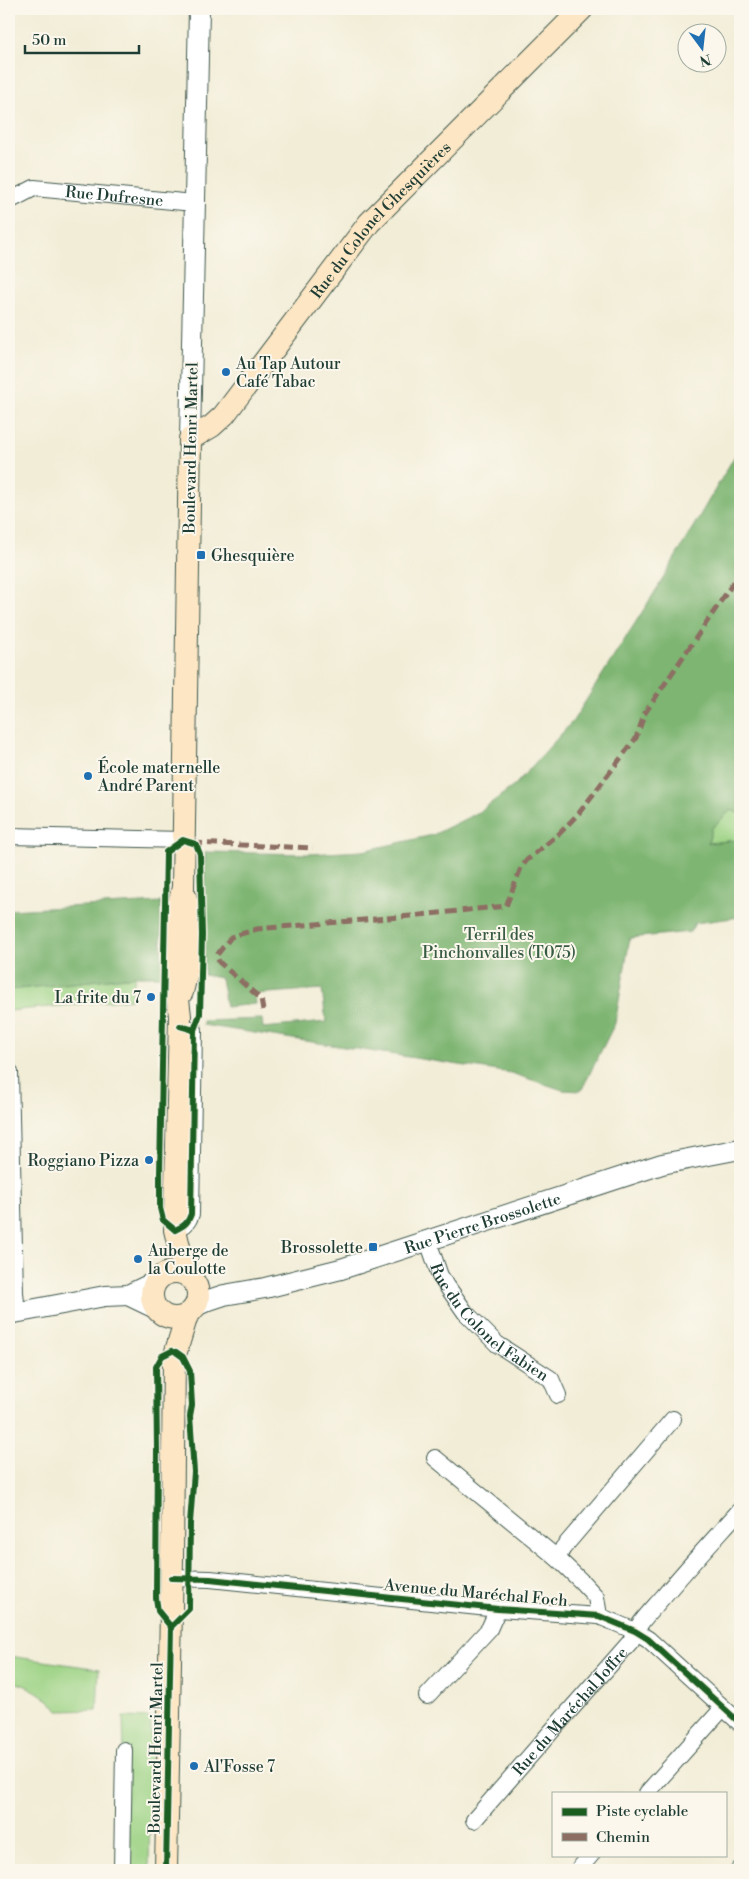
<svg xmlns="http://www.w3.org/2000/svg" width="749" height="1879" viewBox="0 0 749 1879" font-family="'Libre Bodoni',serif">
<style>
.green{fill:#9dd385;stroke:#5e885c}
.forest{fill:#7eb572;stroke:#4e7953}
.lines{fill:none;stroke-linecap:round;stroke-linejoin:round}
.minor-casing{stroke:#3f574c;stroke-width:18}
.tertiary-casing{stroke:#3f574c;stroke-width:22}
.secondary-casing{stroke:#3f574c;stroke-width:24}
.minor{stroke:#fff;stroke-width:16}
.tertiary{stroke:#fff;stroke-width:20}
.secondary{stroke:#fce6c4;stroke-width:22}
.quiet{stroke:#8d6e63;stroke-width:5;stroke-dasharray:10 5;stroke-linecap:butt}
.cycleway-casing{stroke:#fbf7ec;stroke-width:9}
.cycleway{stroke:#1b5e20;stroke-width:6}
.poi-dot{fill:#1f6fb2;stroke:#fbf7ec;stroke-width:2}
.labels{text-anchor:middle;stroke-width:4;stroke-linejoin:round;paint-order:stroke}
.street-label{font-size:16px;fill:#1f3d34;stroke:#fbf7ec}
.poi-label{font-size:16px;fill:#1f3d34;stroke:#fbf7ec;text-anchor:start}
.park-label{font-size:16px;fill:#385b44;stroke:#fbf7ec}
</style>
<rect width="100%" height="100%" fill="#fbf7ec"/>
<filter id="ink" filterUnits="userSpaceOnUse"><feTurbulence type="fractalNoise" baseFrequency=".02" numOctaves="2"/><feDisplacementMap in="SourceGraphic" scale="10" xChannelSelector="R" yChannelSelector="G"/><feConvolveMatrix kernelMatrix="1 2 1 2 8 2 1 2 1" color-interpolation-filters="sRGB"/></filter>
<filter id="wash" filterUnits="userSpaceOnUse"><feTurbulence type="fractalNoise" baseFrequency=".0096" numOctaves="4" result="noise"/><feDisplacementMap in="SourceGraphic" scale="20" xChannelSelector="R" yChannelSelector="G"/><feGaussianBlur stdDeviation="1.12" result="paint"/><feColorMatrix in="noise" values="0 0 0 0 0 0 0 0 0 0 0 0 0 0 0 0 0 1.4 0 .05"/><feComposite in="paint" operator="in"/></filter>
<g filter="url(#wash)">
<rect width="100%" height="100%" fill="#f2edd7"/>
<!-- green -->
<path class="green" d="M731 810 740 814V840L708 843 712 828Z
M135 976 131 999 9 1011V990Z
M9 1656 99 1669 97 1710 59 1711C47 1696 27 1684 9 1681Z
M123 1717 151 1718 149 1870H127Z"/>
<!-- forest -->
<path class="forest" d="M740 447V814L731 810 712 828 708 843 740 840V917L695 923 690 932 630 938 615 1023 581 1091 563 1090 511 1073 203 1025V1021L262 1019 263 1028 326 1022 322 989 255 994 256 1004 226 1007 221 978 204 975 205 852 308 854 363 851 433 835 479 812 515 785 573 721 658 587Z
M161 902 162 976H135L9 990V910Z"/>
</g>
<g filter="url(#ink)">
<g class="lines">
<!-- minor casing -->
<g class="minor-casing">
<g id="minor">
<path id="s1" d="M9 201 34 188 194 203"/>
<path d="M9 836 183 840"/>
<path d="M10 1072 15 1293 17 1312"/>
<path d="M175 1230C184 1226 188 1223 191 1214L194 1030 180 1026"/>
<path id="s2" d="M428 1241 440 1276 465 1312 497 1344 551 1379 558 1395"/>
<path d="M435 1458 557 1558 582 1582 596 1597 599 1616"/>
<path d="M557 1558 563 1548 673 1419"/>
<path d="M171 1578 210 1579 498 1609 599 1616 635 1631 648 1639 740 1723"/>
<path d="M427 1696 489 1629 498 1609"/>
<path d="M647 1793 723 1708"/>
<path id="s3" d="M474 1820 550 1733 631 1641C637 1624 651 1611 663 1597 688 1567 714 1539 740 1510"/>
<path d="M122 1870 124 1750"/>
<path d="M581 1870 579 1869 591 1855"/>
<path d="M739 1870 740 1869"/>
</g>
</g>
<!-- tertiary casing -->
<g class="tertiary-casing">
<g id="tertiary">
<path d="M190 439 199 9"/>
<path d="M128 1295 155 1308"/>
<path id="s4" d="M194 1307 209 1300 224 1295 265 1288 341 1269 662 1164 740 1149"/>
<path d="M9 1314 105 1296 128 1295 157 1281"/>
</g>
</g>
<!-- secondary casing -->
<g class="secondary-casing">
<g id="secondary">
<path d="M182 992C191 957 194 932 185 896"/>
<circle cx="175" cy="1295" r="23"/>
<path id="s5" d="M189 1277 183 1263 175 1230 180 1016 174 966 173 936 183 887 190 439 212 426 224 415 369 223 582 9"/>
<path d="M166 1870 172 1558 174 1358 187 1315"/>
</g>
</g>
<!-- minor -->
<use href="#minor" class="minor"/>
<!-- tertiary -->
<use href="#tertiary" class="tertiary"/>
<!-- secondary -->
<use href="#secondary" class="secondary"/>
<!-- quiet -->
<path class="quiet" d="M193 843 313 848
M263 1010 261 999 219 962 217 955 231 937 257 929 411 916 506 906 521 868 527 860 559 834 579 813 636 738 645 713 740 573"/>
<!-- cycleway casing -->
<g class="cycleway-casing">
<path id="cycleway" d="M175 1230 163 1220 160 1208V1174L166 852 183 840 196 844 200 854 202 935 200 1014 194 1030
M175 1230C184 1226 188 1223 191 1214L194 1030 180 1026
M171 1578 210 1579 498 1609 599 1616 635 1631 648 1639 740 1723
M171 1627 189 1609 190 1523 194 1472 190 1416 192 1405 190 1371 183 1357 176 1352
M171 1627 158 1611 156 1598 157 1449 156 1367 162 1356 172 1351
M166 1870 171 1627"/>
</g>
<!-- cycleway -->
<use href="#cycleway" class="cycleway"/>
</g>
</g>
<!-- markers -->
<g class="poi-dot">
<circle cx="226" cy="372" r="5"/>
<rect x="196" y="550" width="10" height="10" rx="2.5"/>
<circle cx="88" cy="776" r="5"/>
<circle cx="151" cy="997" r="5"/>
<circle cx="149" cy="1160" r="5"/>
<rect x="368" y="1242" width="10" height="10" rx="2.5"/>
<circle cx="138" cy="1259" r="5"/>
<circle cx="194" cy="1766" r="5"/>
</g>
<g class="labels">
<!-- street labels -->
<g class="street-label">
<text dy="6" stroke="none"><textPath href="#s1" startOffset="109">Rue Dufresne</textPath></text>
<text dy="6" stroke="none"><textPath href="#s5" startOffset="1134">Rue du Colonel Ghesquières</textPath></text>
<text transform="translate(190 448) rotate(-89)" y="6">Boulevard Henri Martel</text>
<text dy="6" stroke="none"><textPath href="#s4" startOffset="301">Rue Pierre Brossolette</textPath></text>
<text dy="6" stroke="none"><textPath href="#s2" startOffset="105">Rue du Colonel Fabien</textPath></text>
<text transform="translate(476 1592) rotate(5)" y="6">Avenue du Maréchal Foch</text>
<text dy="6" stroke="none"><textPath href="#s3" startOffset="145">Rue du Maréchal Joffre</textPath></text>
<text transform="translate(155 1748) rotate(-89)" y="6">Boulevard Henri Martel</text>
</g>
<!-- poi labels -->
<g class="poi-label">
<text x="236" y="369">Au Tap Autour<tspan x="236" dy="18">Café Tabac</tspan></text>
<text x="211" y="561">Ghesquière</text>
<text x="98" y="773">École maternelle<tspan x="98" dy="18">André Parent</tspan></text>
<text x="141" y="1003" text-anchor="end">La frite du 7</text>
<text x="139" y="1166" text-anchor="end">Roggiano Pizza</text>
<text x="363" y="1253" text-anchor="end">Brossolette</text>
<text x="148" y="1256">Auberge de<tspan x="148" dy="18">la Coulotte</tspan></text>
<text x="204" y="1772">Al'Fosse 7</text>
</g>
<!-- park labels -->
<g class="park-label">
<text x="499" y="940">Terril des<tspan x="499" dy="18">Pinchonvalles (T075)</tspan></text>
</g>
</g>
<!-- margin -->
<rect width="749" height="1879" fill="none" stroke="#fbf7ec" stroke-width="30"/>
<!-- legend -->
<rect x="552" y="1792" width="175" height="65" fill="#fbf7ec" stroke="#a3ada2"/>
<rect x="562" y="1808" width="25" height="8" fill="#1b5e20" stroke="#a3ada2"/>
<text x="596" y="1816" font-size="15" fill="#1f3d34">Piste cyclable</text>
<rect x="562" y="1833" width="25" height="8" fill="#8d6e63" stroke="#a3ada2"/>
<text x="596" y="1842" font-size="15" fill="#1f3d34">Chemin</text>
<!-- north arrow -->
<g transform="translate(702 48) rotate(165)"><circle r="24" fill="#fbf7ec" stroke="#a3ada2"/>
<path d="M0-4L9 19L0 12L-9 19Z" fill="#1f6fb2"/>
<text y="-8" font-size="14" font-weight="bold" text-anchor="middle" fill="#1f3d34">N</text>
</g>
<!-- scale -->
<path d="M25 45v8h114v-8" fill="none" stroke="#1f3d34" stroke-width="2.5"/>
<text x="32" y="45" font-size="15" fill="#1f3d34" stroke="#fbf7ec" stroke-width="4" paint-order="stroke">50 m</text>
</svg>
